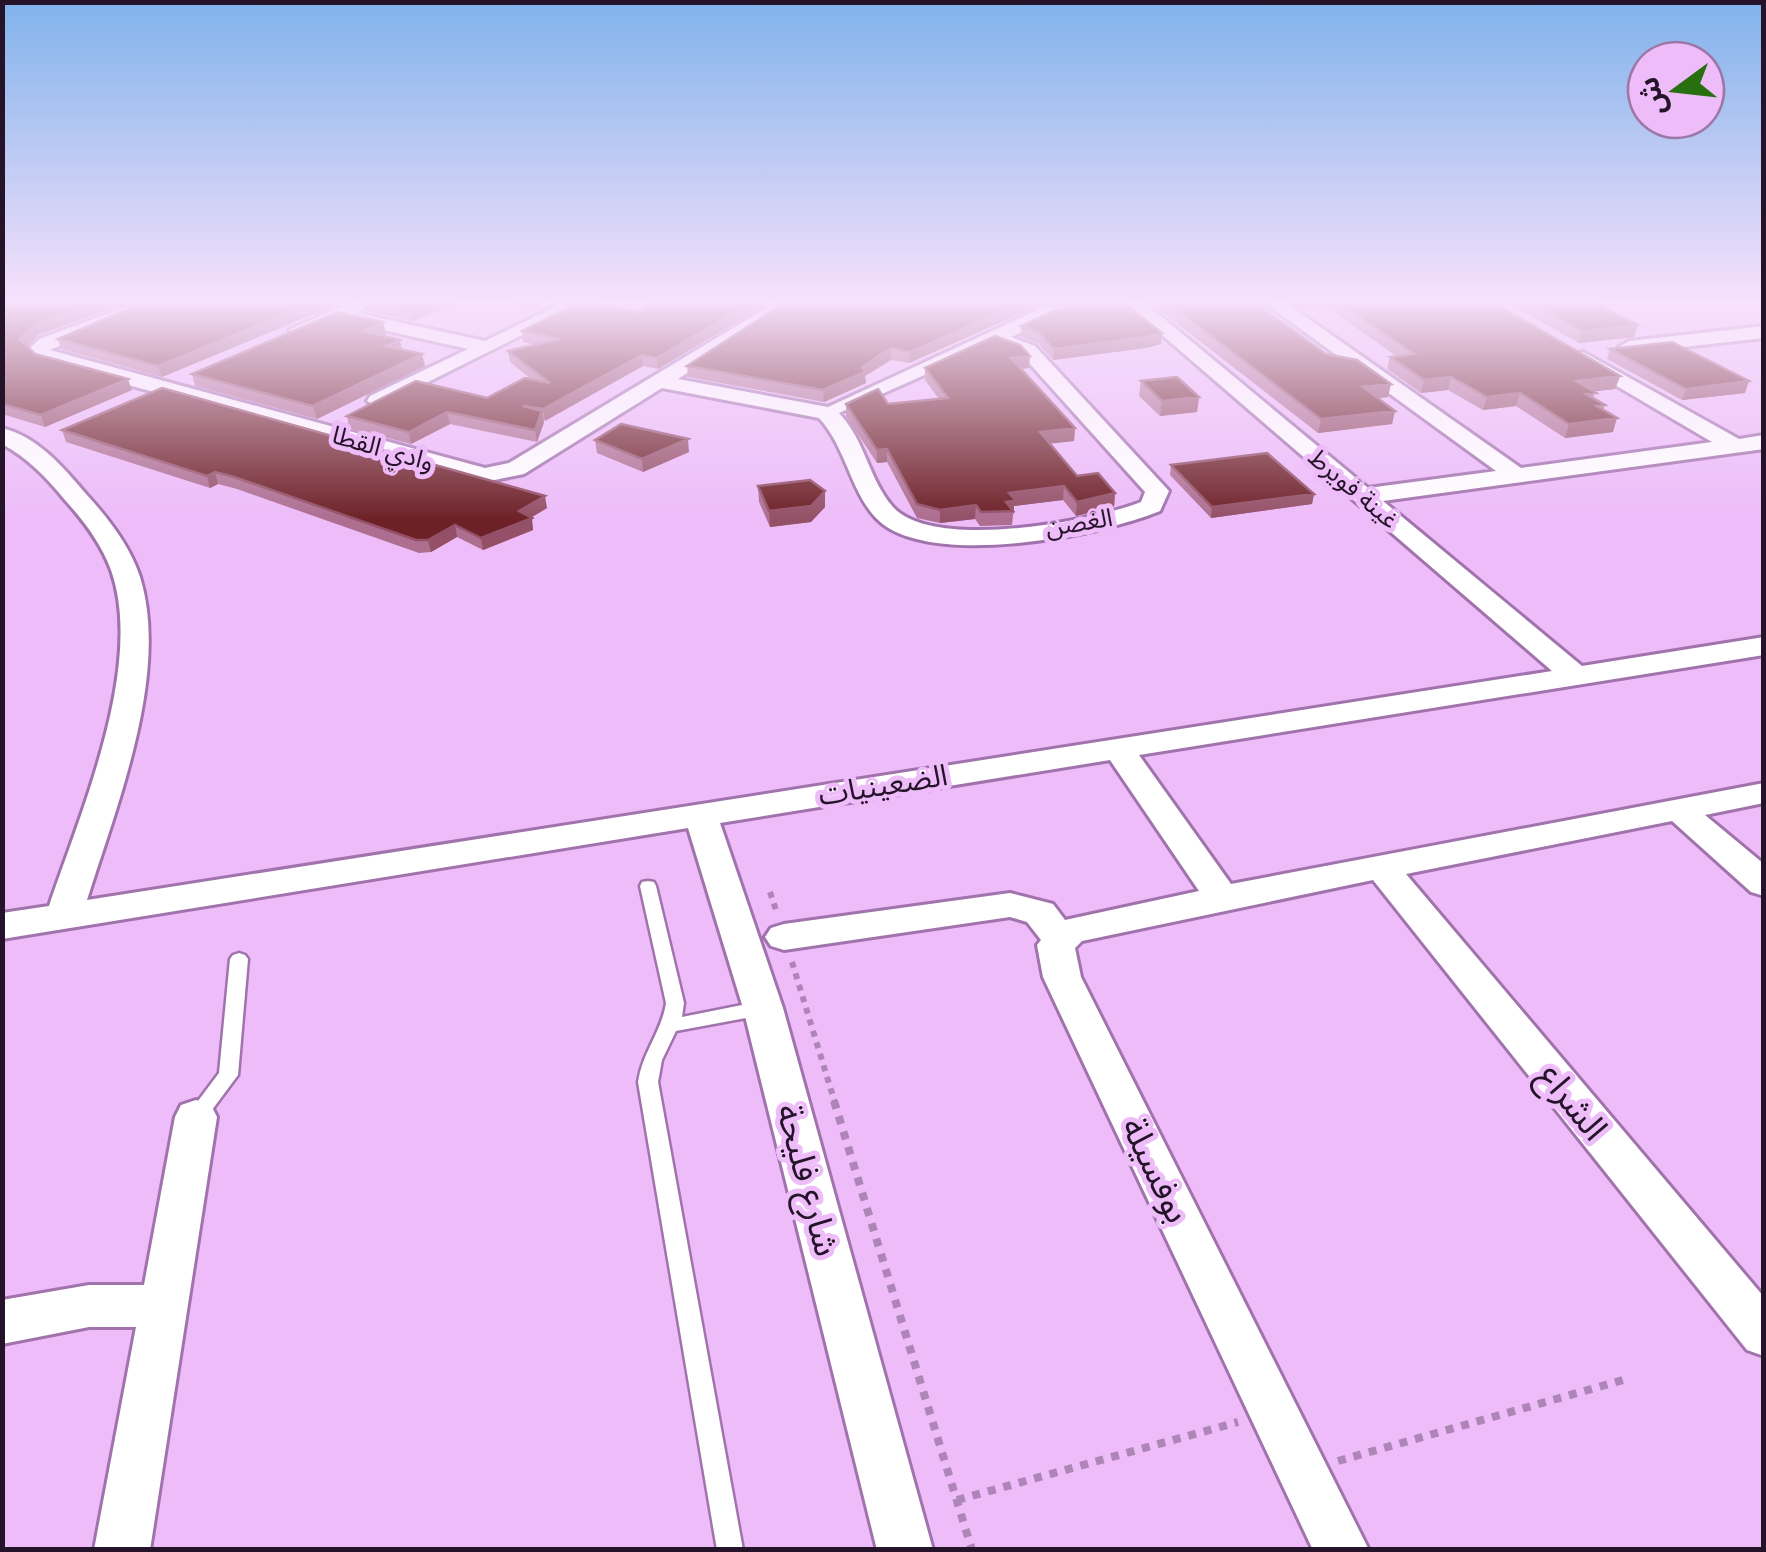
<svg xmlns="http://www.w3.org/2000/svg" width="1766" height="1552" viewBox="0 0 1766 1552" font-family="'Space Grotesk','Noto Sans Arabic',sans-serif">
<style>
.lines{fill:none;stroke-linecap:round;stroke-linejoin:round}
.lane-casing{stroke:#a173ac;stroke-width:5}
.street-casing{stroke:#a173ac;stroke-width:6}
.path-far1{stroke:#ad86b7;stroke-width:6;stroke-dasharray:6 6;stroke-linecap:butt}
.path{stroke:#ad86b7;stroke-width:8;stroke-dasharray:8 8;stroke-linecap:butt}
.lane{fill:#fff;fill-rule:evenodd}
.street{fill:#fff;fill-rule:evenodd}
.wall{fill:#ad6e90}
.shaded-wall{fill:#935066}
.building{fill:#6d2127;stroke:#935066;stroke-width:2.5}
.labels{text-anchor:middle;stroke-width:10;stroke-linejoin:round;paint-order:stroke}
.far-street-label{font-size:25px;fill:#251329;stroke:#edbcf9}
.street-label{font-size:30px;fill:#251329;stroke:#edbcf9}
.near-street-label{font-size:35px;fill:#251329;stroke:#edbcf9}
</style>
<rect width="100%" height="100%" fill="#edbcf9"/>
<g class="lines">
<!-- lane casing -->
<g class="lane-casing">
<path id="lane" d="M648 881 654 882 656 886 684 1003 682 1017 762 1001 768 1003 771 1008 768 1013 762 1015 676 1031 662 1060 658 1082 743 1550H717L638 1082C642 1053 662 1031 666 1003L640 886 642 882Z
M239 953 245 955 248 959 238 1075 203 1122 196 1125 189 1122 186 1117 219 1073 230 959 233 955Z"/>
</g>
<!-- street casing -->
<g class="street-casing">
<path id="street" d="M137 303H162L50 350 485 468 509 463 768 307 766 303H784L788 308 678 379 828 407 1042 308 1107 303 1105 307 1054 317 1011 337 1035 346 1169 491 1160 511C1100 536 925 570 876 518 850 490 846 447 819 418L662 388 524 474 485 482 40 361 28 350 39 339ZM994 344 1021 354 1145 492 1141 502C1090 522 933 551 893 507 869 480 865 440 839 413Z
M349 303H373L357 313 485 341 563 303H586L378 407 367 401 370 396 468 349 339 320 299 336 289 330Z
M1125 303H1145L1368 488 1496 471 1265 303H1286L1521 468 1712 442 1576 362V354L1583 352 1739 439 1764 435V449L1383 501 1582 666 1764 637V655L1139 755 1231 884 1764 783V803L1705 815 1764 864V896L1751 892 1672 821 1406 874 1764 1297V1356L1747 1350 1373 880 1082 941 1075 948 1081 977 1369 1550H1313L1043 977 1037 945 1041 940 1027 922 1010 917 784 950 771 946 765 937 771 928 784 924 1010 893 1053 904 1065 920 1199 891 1110 760 720 823 783 1008 933 1550H877L743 1008 688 828 2 939V913L49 906C80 814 145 666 111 570 101 543 84 521 65 500 47 478 28 458 2 444V428C38 437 63 467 86 494 108 518 130 546 140 577 170 674 116 807 87 900L1552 671Z
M1764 326V338L1629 353 1619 347 1629 341Z
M196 1100 211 1105 217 1117 150 1550H94L136 1327H89L2 1344V1300L89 1285H144L175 1117 181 1105Z"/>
</g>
<!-- path-far1 -->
<path class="path-far1" d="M770 892 777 913
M792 962 835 1103"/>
<!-- path -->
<path class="path" d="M834 1101 972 1550
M1338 1461 1623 1380
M957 1500 1238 1422"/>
<!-- lane -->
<use href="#lane" class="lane"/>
<!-- street -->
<use href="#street" class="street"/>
</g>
<!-- wall -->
<path class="wall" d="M2 303H127L38 335 28 346 35 354 132 390 45 427 2 414Z
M142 303H340L162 377 61 349 58 339Z
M365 303H454L413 321 367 311Z
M512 303H546L538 307Z
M656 303H764L763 306 658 369 643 366 543 421 537 442 450 424 411 444 349 428 347 416 487 398 531 379 510 362 508 351 536 345 523 342 522 331 638 312Z
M784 303H1056L1040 305 909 363 891 360 865 376 866 383 824 402 688 377 687 366Z
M1154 303H1272L1271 312H1268L1388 397 1378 398 1395 411 1392 424 1318 433 1157 308Z
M1291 303H1494L1620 376 1615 389 1594 391V399L1605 405 1603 410 1613 432 1565 438 1516 406 1483 410 1448 390 1421 393 1387 369 1390 357 1396 356 1325 306 1301 309Z
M1508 303H1595L1634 337 1579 343Z
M1021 326 1162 333 1161 344 1146 348 1053 360 1038 343 1021 337Z
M386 334 382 336 400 340 401 350 422 354 425 366 317 419 195 386 192 374Z
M1610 349 1745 393 1682 400 1607 359Z
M925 368H1029L1021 369 1075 428 1074 441 1050 443 1077 476 1115 493 1114 507 1076 516 1063 500 1014 506 1012 525 980 526 975 519 940 523 917 518 887 462 877 463 846 416V404H888L939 399 925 380Z
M1141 381 1199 397 1197 412 1160 416 1139 396Z
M62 430 547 508 531 517 533 530 483 550 457 537 431 552 419 553 237 489 218 484 210 488 66 442Z
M595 440 689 452 643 472 597 453Z
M1171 465 1314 494 1312 504 1211 518 1170 475Z
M758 486 825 507 811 522 770 527 759 502Z"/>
<!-- shaded-wall -->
<path class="shaded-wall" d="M96 303H127L38 335 24 350 20 339 34 325Z
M313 303H340L162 377 158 366Z
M430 303H454L413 321 411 311Z
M750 303H764L763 306 658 369 657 358Z
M1022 303H1056L1040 305 909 363 910 352Z
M1253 303H1272L1271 312 1251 314Z
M1302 303H1326L1325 306 1301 309Z
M383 322 386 334 366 343 364 331Z
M1638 325 1634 337 1579 343 1582 331Z
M1162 333 1161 344 1146 348 1053 360 1054 349Z
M400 340 402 352 386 346Z
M891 348V360L865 376 866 383 824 402 823 390Z
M422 354 425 366 317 419 313 406Z
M642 355 643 366 545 421 543 409Z
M1030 356 1029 368 1011 370V358Z
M1620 376 1615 389 1572 394 1576 381Z
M1451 377 1448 390 1421 393 1424 380Z
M128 379 132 390 45 427 41 415Z
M1749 381 1745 393 1682 400 1686 389Z
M1391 384 1388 397 1360 400 1363 387Z
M1520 393 1516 406 1483 410 1487 397Z
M1199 397 1197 412 1160 416 1162 401Z
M542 411 544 423 537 442 535 430Z
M1395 411 1392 424 1318 433 1321 419Z
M447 412 450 424 411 444 409 432Z
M1617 418 1613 432 1565 438 1569 424Z
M1075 428 1074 441 1039 445 1040 432Z
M688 439 689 452 643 472 642 459Z
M887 449V462L877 463V450Z
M215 472 218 484 210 488 207 476Z
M1064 486 1063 500 1014 506V514L1006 502 1009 493Z
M825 491V507L811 522 770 527 769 511Z
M1115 493 1114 507 1076 516 1077 502Z
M1314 494 1312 504 1211 518 1212 507Z
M545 496 547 508 529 519 532 518 533 530 483 550 481 538 519 511Z
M976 505 975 519 940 523V510Z
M455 525 457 537 431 552 428 540Z"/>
<!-- building -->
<path class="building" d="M2 303H96L34 325 20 339 35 354 128 379 41 415 2 404Z
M142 303H313L158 366 58 339Z
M372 303H430L411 311Z
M578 303H591L638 312 656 303H750L657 358 642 355 543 409 523 406 542 411 535 430 447 412 409 432 347 416 416 381 487 398 525 378 550 383 508 351 560 339 522 331Z
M784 303H1022L910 352 891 348 862 367 865 372 823 390 687 366Z
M1091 303H1124L1162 333 1147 337 1054 349 1038 332 1021 326 1056 310Z
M1167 303H1255L1326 354 1357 360 1391 384 1363 387 1395 411 1321 419Z
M1339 303H1494L1620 376 1576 381 1596 393 1586 394 1605 405 1597 406 1617 418 1569 424 1520 393 1487 397 1451 377 1424 380 1390 357 1414 354Z
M1532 303H1595L1638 325 1582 331Z
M338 312 383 322 364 331 400 340 386 346 422 354 313 406 192 374Z
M995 336 1020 345 1030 356 1011 358 1075 428 1040 432 1077 476 1098 473 1115 493 1077 502 1064 486 1009 493 1015 500 1006 502 1013 511 981 512 976 505 940 510 917 504 887 449 877 450 846 404 878 389 888 404 948 398 925 368Z
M1672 342 1749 381 1686 389 1610 349Z
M1177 377 1199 397 1162 401 1141 381Z
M162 388 545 496 519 511 532 518 481 538 455 525 428 540H416L234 477 215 472 207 476 62 430Z
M621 424 688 439 642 459 595 440Z
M1267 453 1314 494 1212 507 1171 465Z
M810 480 825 491 811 506 769 511 758 486Z"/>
<!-- sky -->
<linearGradient id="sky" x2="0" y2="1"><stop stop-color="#80b2eb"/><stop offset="0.58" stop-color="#f7e1fc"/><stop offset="1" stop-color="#f7e1fc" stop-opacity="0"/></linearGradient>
<rect width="1766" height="520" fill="url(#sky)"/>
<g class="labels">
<!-- far-street labels -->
<g class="far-street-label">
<text transform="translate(383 448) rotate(16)" y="9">وادي القطا</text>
<text transform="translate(1354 488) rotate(40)" y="9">غينة فويرط</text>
<text transform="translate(1079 522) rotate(-9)" y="9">الغصن</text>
</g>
<!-- street labels -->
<g class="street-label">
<text transform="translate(883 785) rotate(-9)" y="10">الضعينيات</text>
</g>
<!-- near-street labels -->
<g class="near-street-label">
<text transform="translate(1573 1102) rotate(51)" y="12">الشراع</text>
<text transform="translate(1156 1170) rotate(64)" y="12">بوفسيلة</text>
<text transform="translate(808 1180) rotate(75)" y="12">شارع فليحة</text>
</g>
</g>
<!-- border -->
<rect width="1766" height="1552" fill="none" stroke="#251329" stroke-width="10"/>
<!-- north arrow -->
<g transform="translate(1676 90) rotate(255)"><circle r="48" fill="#edbcf9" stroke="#9d78a6" stroke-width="2.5"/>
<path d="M0-8L18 38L0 25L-18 38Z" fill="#286f0f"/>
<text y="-15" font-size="28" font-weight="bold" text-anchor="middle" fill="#251329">ش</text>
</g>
</svg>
